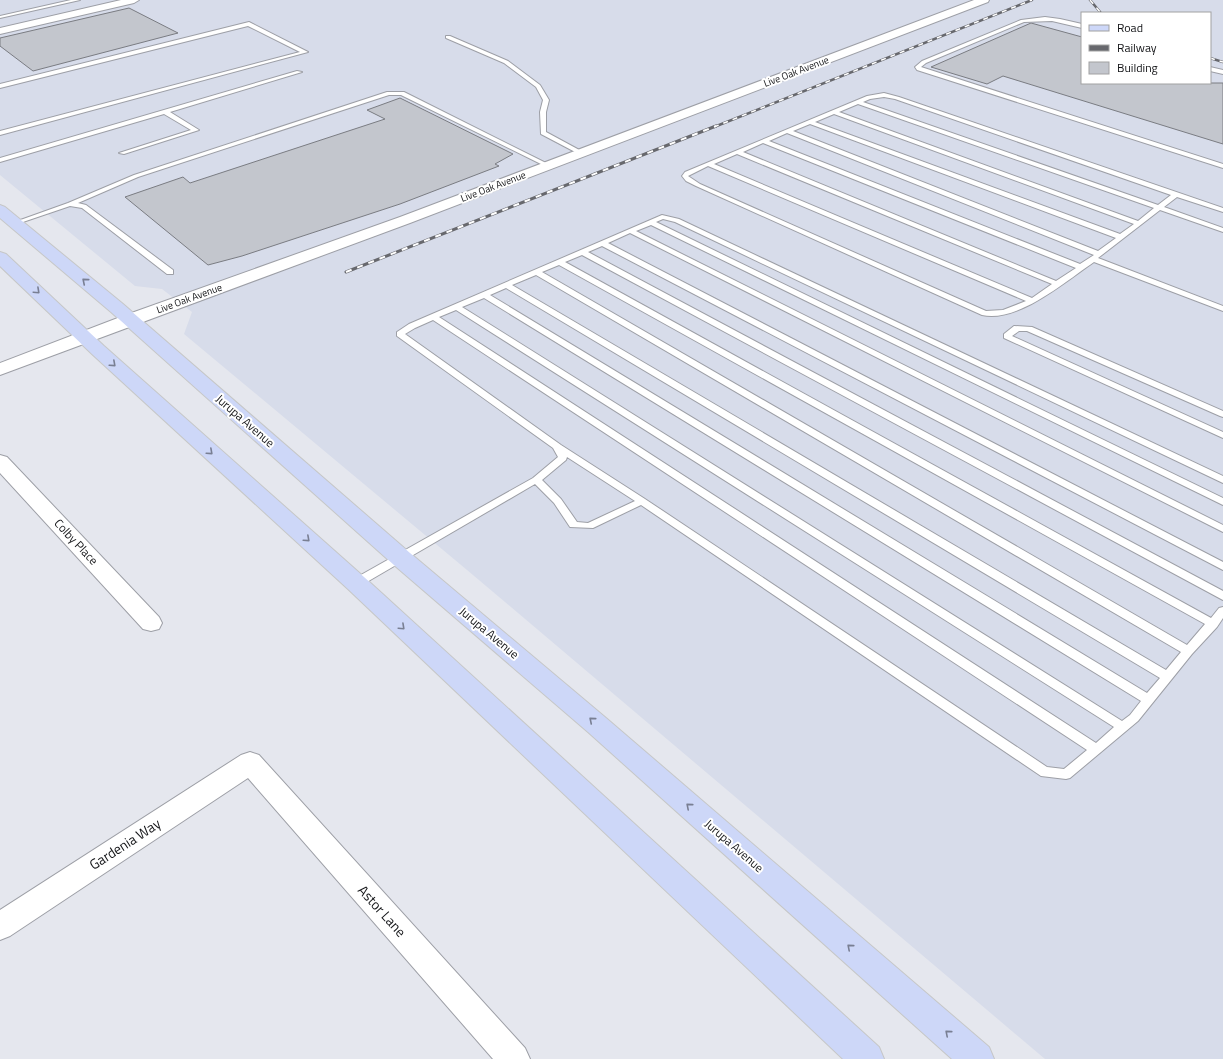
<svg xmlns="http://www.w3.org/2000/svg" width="1223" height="1059" viewBox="0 0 1223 1059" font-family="'Titillium Web',sans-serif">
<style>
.built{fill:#d7dcea;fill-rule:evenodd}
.building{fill:#c3c6cd;stroke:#7a7c82}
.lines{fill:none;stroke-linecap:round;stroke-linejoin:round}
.service-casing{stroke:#9d9fa6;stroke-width:2}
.minor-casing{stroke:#9d9fa6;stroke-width:2}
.tertiary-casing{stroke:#9d9fa6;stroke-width:2}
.primary-casing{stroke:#c6c7c7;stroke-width:2}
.service{fill:#fff;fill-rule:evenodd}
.minor{fill:#fff;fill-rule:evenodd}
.tertiary{fill:#fff;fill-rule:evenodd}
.primary{fill:#cdd7f8;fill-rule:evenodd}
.rail-far1-casing{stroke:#67686d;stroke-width:2.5}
.rail-casing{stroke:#67686d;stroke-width:3}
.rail-far1{stroke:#fff;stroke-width:1.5;stroke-dasharray:5;stroke-linecap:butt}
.rail{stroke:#fff;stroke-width:2;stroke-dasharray:6;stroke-linecap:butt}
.oneway{stroke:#797f93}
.labels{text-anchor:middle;stroke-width:4;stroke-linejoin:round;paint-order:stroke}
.far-street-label{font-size:10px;fill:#131417;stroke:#fff}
.street-label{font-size:12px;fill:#131417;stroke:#fff}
.near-street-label{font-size:14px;fill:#131417;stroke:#fff}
</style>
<rect width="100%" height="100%" fill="#e5e7ee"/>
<!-- built -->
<path class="built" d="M0 0H1223V1059H1045L473 575 184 334 192 312 162 289 135 286 0 175ZM1082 13H1210V83H1082Z"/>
<!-- building -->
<path class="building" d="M129 8 178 33 33 71 0 46V38Z
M1031 23 1082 37V83H1223V144L1003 76 987 84 931 67Z
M400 98 513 154 495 164 499 166 400 204 242 256 208 265 125 197 183 177 190 183 385 119 367 110Z"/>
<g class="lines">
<!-- service casing -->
<g class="service-casing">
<path id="service" d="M71 0H80L0 18V16Z
M1045 17 1060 19 1082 24V28L1052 21 1024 22 926 63 921 67 1223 164V168L917 70 915 67 922 61 1021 20Z
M249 22 308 52 0 135V131L300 52 248 26 0 88V84Z
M446 36H450L508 61 540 85 549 100 546 112V132L583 152V154H579L541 134 540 112 543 100 536 87 504 63 446 38Z
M1210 67 1223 70V74L1210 71Z
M297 71 302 72 170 112 199 130 124 154 119 153 191 130 164 114 0 162V158Z
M387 92H404L550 165 545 166 401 95H389L138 177 78 203 86 205 173 270V274H167L82 208 70 206 17 224 12 223 68 203 134 175Z
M884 93 899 97 1223 208V212L1177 197 1164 207 1223 228V232L1160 210 1098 258 1223 306V311L1094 262C1066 281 1018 323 982 315L696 186 686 181 682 176 685 172 867 96ZM884 97 895 99 1171 195 1158 205 863 102 870 99ZM858 104 1154 208 1138 221 839 112ZM834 114 1134 224 1120 234 815 122ZM810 124 1116 238 1098 251 793 131ZM787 133 1094 255 1080 264 769 141ZM763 143 1076 268 1056 281 743 152ZM737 154 1052 284 1032 298 714 164ZM708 166 1026 301 1003 310 986 311 700 184 688 176Z
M662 215 679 219 1223 476V483L675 222 663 219 656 222 1223 498V505L651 225 636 231 1223 525V532L630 233 608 243 1223 562V570L602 246 588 252 1223 591V600L582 255 565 262 1211 618 1219 608 1223 607V618L1217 627 1192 654 1138 721 1070 778 1066 779 1041 776 641 505 593 528 570 527 554 503 535 484 360 586H352L351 583 352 580 533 478 558 457 553 448 397 336V332L409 324ZM559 265 1205 624 1187 645 542 272ZM536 275 1181 652 1166 670 512 285ZM506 288 1160 678 1147 693 490 295ZM484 298 1141 701 1130 715 1122 721 462 307ZM456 310 1114 727 1096 743 439 317ZM433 320 1087 750 1064 769 1047 767 645 499 561 445 405 334 415 328ZM567 457 635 501 588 523 577 522 561 499 542 480 566 460Z
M1014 326 1032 327 1223 411V417L1220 416 1027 331H1019L1012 336 1223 432V438L1004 338V334Z"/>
</g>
<!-- minor casing -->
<g class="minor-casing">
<path id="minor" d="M121 0H139L134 3 0 34V28Z
M0 455 7 457 159 617 162 623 159 629 151 631 143 629 0 473Z
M250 752 259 755 525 1048 530 1059H493L248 778 10 936 0 940V910L241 755Z"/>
</g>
<!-- tertiary casing -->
<g class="tertiary-casing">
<path id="tertiary" d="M974 0H989L988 2 410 223 0 375V363L123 316 400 217Z"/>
</g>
<!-- primary casing -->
<g class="primary-casing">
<path id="primary" d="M0 205 5 207 123 304 410 553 606 718 989 1047 994 1059H952L588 732 394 565 111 312 0 218Z
M0 252 6 254 104 346 364 577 879 1047 884 1059H843L348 589 92 354 0 266Z"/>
</g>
<!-- service -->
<use href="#service" class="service"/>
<!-- minor -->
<use href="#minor" class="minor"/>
<!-- tertiary -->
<use href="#tertiary" class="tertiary"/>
<!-- primary -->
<use href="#primary" class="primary"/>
<!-- rail-far1 casing -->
<g class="rail-far1-casing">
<path id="rail-far1" d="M1090 0 1101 13
M1210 58 1223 62
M714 127 1032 0"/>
</g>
<!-- rail casing -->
<g class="rail-casing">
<path id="rail" d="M346 272 716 126"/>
</g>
<!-- rail-far1 -->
<use href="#rail-far1" class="rail-far1"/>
<!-- rail -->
<use href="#rail" class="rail"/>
</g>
<!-- one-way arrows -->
<defs><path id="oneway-chevron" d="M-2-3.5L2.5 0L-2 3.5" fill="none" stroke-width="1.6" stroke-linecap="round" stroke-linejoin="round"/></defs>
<g class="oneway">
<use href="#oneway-chevron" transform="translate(85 281) rotate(-140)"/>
<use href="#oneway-chevron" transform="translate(37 291) rotate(43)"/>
<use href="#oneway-chevron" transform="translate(113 364) rotate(42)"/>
<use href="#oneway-chevron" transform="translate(210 452) rotate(42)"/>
<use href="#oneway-chevron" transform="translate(307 539) rotate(42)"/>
<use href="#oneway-chevron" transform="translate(402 627) rotate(43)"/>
<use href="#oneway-chevron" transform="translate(592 720) rotate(-140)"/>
<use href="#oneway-chevron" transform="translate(689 806) rotate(-139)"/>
<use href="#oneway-chevron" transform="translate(850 947) rotate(-139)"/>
<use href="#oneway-chevron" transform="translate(948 1033) rotate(-139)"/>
</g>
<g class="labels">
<!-- far-street labels -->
<g class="far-street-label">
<text transform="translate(796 71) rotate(-21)" y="4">Live Oak Avenue</text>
<text transform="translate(493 186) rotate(-21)" y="4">Live Oak Avenue</text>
<text transform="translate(189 298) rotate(-20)" y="4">Live Oak Avenue</text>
</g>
<!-- street labels -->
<g class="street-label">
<text transform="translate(245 421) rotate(41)" y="4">Jurupa Avenue</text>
<text transform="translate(76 542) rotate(47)" y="4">Colby Place</text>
<text transform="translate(489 633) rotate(40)" y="4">Jurupa Avenue</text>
<text transform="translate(734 846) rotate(41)" y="4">Jurupa Avenue</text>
</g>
<!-- near-street labels -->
<g class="near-street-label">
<text transform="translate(125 844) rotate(-33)" y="5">Gardenia Way</text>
<text transform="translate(382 911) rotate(48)" y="5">Astor Lane</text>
</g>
</g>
<!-- legend -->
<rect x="1081" y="12" width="130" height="72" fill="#ffffff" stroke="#a1a1a2"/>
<rect x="1089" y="25" width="20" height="6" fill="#cdd7f8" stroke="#a1a1a2"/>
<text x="1117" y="32" font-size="12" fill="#131417">Road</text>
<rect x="1089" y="45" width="20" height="6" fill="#67686d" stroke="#a1a1a2"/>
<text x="1117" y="52" font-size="12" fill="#131417">Railway</text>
<rect x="1089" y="62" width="20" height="12" fill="#c3c6cd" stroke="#a1a1a2"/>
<text x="1117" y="72" font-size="12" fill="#131417">Building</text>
</svg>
